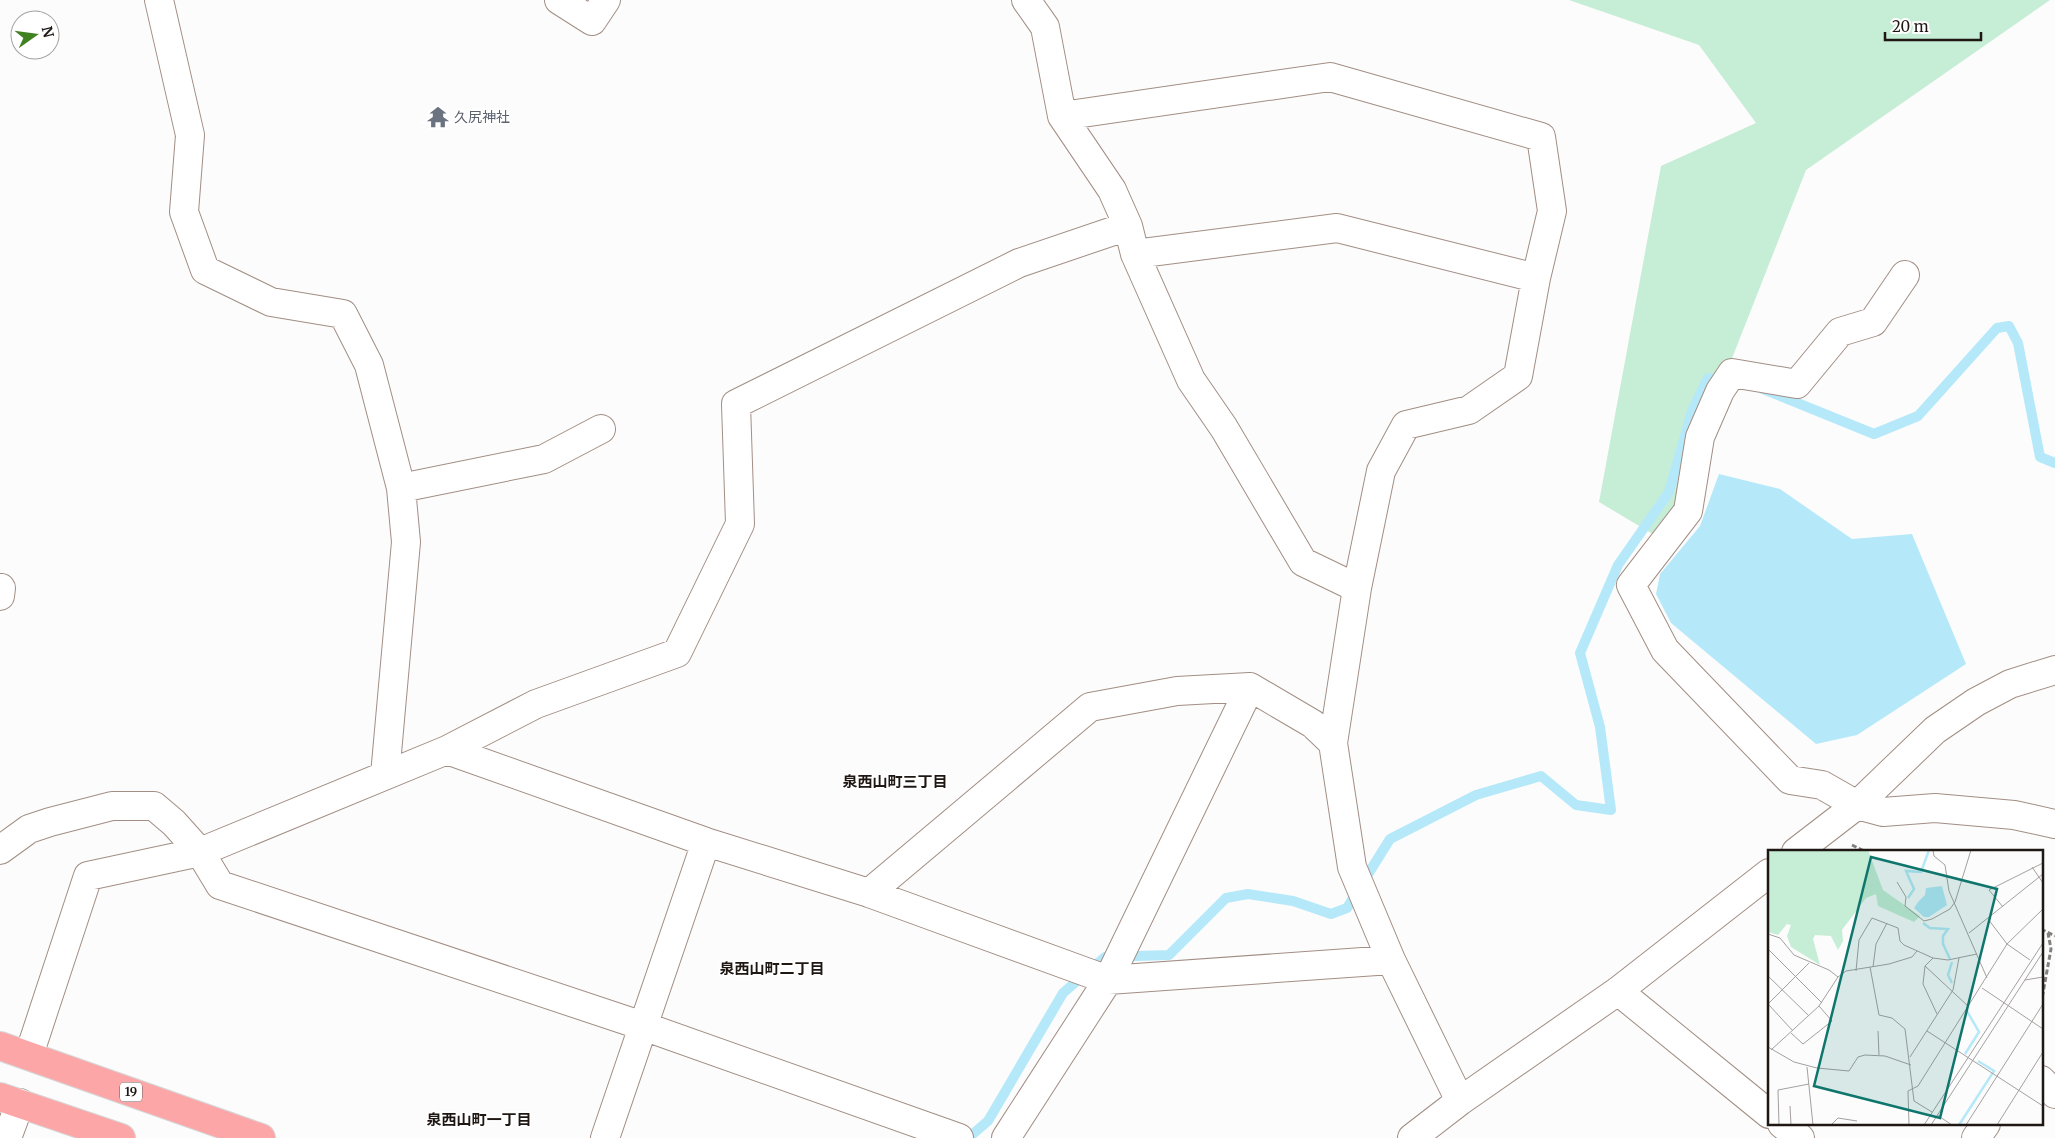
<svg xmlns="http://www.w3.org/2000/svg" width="2055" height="1138" viewBox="0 0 2055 1138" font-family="Merriweather,'Noto Sans JP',serif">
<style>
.green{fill:#c6edd5}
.water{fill:#b5e9f9}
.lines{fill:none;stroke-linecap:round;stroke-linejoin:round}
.stream{stroke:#b5e9f9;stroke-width:10}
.street-casing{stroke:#a28e84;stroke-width:30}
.highway-casing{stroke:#d7d5d5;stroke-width:30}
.path{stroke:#837f7d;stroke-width:3;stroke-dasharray:5 2.5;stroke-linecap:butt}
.street{stroke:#fff;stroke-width:28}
.highway{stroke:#fda6a8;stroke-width:28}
.labels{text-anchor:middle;stroke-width:4;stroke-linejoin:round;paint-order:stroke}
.shield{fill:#fff;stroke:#625d5a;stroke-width:1}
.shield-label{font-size:12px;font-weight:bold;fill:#1f1713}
.worship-label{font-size:14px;fill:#5b616d;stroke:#fff;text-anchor:start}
.neighbourhood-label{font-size:15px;font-weight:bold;fill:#1f1713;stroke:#fff}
.inset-river{fill:none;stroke:#b5e9f9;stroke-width:2.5}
.inset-road{fill:none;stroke:#a4a09f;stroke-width:1}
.view{fill:#0f766e;fill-opacity:0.15;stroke:#0f766e;stroke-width:2.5}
.inset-edge{fill:none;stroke:#1f1713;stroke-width:2.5}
</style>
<rect width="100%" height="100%" fill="#fcfcfc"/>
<!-- green -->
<path class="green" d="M1569 0H2050L1806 170 1661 539 1599 502 1661 166 1756 123 1699 45Z"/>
<!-- water -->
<path class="water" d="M1719 474 1780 489 1852 539 1912 534 1966 664 1857 735 1816 744 1671 623 1656 594 1660 574 1700 526Z"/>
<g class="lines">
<!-- stream -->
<path class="stream" d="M1763 389 1874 434 1918 416 1997 328 2009 326 2018 343 2040 457 2055 463
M968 1138 988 1121 1063 993 1105 957 1169 955 1226 898 1248 894 1293 901 1331 914 1347 908 1390 839 1476 795 1541 776 1576 805 1611 810 1600 727 1580 653 1618 565 1669 492 1692 411 1708 378 1725 381"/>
<!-- street casing -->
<g class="street-casing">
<path id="street" d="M159 0 190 135 184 212 205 270 271 302 343 314 369 365 401 488 406 542 385 775
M559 0 592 21 606 0
M1026 0 1045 27 1062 116 1112 190 1128 226 1135 254 1191 380 1224 428 1303 562 1357 588
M1062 116 1330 77 1541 137 1552 211 1536 278 1518 376 1469 410 1406 425 1381 471 1357 588 1333 743
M1135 254 1337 228 1536 278
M1905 275 1873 322 1840 332 1797 384 1732 373 1720 391 1700 437 1688 511 1631 585 1665 650 1790 780 1822 785 1857 805 1883 812 1935 808 2014 815 2055 824
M401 488 544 459 601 429
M0 596 1 588
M447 750 706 842 869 893 1108 980 1391 960
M0 850 29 829 50 822 112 806H154L174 823 200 852 220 885 643 1026 959 1138
M1796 852 1857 805 1935 730 1976 702 2010 684 2055 670
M869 893 1090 707 1177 691 1250 687 1313 724 1333 743 1352 867 1391 960 1460 1101
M1618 991 1769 1114
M29 1055 88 876 200 852 447 750 536 704 677 653 740 524 736 404 1019 263 1128 226
M2041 1080 2055 1094
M1782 1124 1800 1138
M7 1138 20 1103
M605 1138 706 842
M1006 1138 1108 980 1250 687
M1412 1138 1460 1101 1618 991 1769 873
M1976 1138 1986 1124"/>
</g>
<!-- highway casing -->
<g class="highway-casing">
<path id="highway" d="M0 1046 261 1138
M0 1097 121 1138"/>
</g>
<!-- path -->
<path class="path" d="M1852 845 1866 852
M2041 929 2055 936
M2041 1004 2051 949 2048 933"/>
<!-- street -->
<use href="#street" class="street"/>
<!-- highway -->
<use href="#highway" class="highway"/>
</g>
<!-- icons -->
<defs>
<g id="temple-bare" transform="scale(1.725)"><path d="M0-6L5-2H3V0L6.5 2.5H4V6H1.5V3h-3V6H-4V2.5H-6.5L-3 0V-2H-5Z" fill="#6b7280" stroke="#fff" stroke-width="2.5" paint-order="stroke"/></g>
</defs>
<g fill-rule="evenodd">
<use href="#temple-bare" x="438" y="117"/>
</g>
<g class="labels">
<!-- shield labels -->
<rect class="shield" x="120" y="1082.5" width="22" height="19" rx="4"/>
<g class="shield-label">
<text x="131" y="1096">19</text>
</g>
<!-- worship labels -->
<g class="worship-label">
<text x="454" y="122">久尻神社</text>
</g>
<!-- neighbourhood labels -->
<g class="neighbourhood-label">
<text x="895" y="787">泉西山町三丁目</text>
<text x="772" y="974">泉西山町二丁目</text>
<text x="479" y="1125">泉西山町一丁目</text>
</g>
</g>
<!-- overview -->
<g transform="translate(1768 850)">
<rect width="275" height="275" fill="#fcfcfc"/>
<path d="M4 0H100L115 40 152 66 146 72 110 56 108 44 98 48 74 80 75 91 70 100 63 86 47 85 45 89 52 115 23 97 19 86 23 75 19 74 10 85 0 82V4Z" fill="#c6edd5"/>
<path d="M174 36 179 55 161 67H156L146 58 150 52 157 45 158 38Z" fill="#b5e9f9"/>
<path class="inset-river" d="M140 48 146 39 138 21 153 22 161 0M155 73 162 78 180 79 175 86V94L182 109M184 112 180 125 184 133M197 204 211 182 199 161M191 275 226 221 210 211"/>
<path class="inset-road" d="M165 0 166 6 177 15 181 41 219 128M264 17 275 33M129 32 138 47 137 56 156 71 164 69 182 59 187 52 203 0M235 57 221 40 275 13M220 69 239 94 262 110M201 83 275 24M0 84 12 88 26 105 61 120 70 127 51 156 3 200M0 99 54 153M157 116 201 157M102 117 111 165 124 168 137 179 146 251 164 262M105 117 108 94 119 73M88 121 91 90 104 68 130 78 132 91 136 95 165 108M0 126 41 166M70 127 78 121 121 114 144 107 149 101M257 130 275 127M214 138 275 179M0 154 41 113M0 154 25 181M169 164 155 134 157 116 165 108 180 110 209 104M110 181 111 205M159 181 275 256M23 183 35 194 64 171 51 156M0 197 26 212 49 218 81 221 90 207 97 205 117 206 143 215M142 207 185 140 191 108M39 217 45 275M111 252 140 260M22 256 23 275M169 265 184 275M11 275 10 240 41 234M63 275 70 268 89 271M141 275 140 241 150 236 239 94 275 59M156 275 275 93M163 275 275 102M198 275 275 154M229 275 275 202"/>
<path class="view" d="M103 7 229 39 172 268 46 236Z"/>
<rect width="275" height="275" class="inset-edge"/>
</g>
<!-- north arrow -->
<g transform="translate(35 35) rotate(76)"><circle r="24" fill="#ffffff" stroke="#a5a2a1"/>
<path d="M0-4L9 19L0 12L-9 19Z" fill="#408122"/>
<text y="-8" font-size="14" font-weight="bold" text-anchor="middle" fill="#1f1713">N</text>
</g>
<!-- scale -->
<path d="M1885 32v8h96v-8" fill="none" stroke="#1f1713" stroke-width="2.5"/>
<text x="1892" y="32" font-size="15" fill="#1f1713" stroke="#ffffff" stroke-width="4" paint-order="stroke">20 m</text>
</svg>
